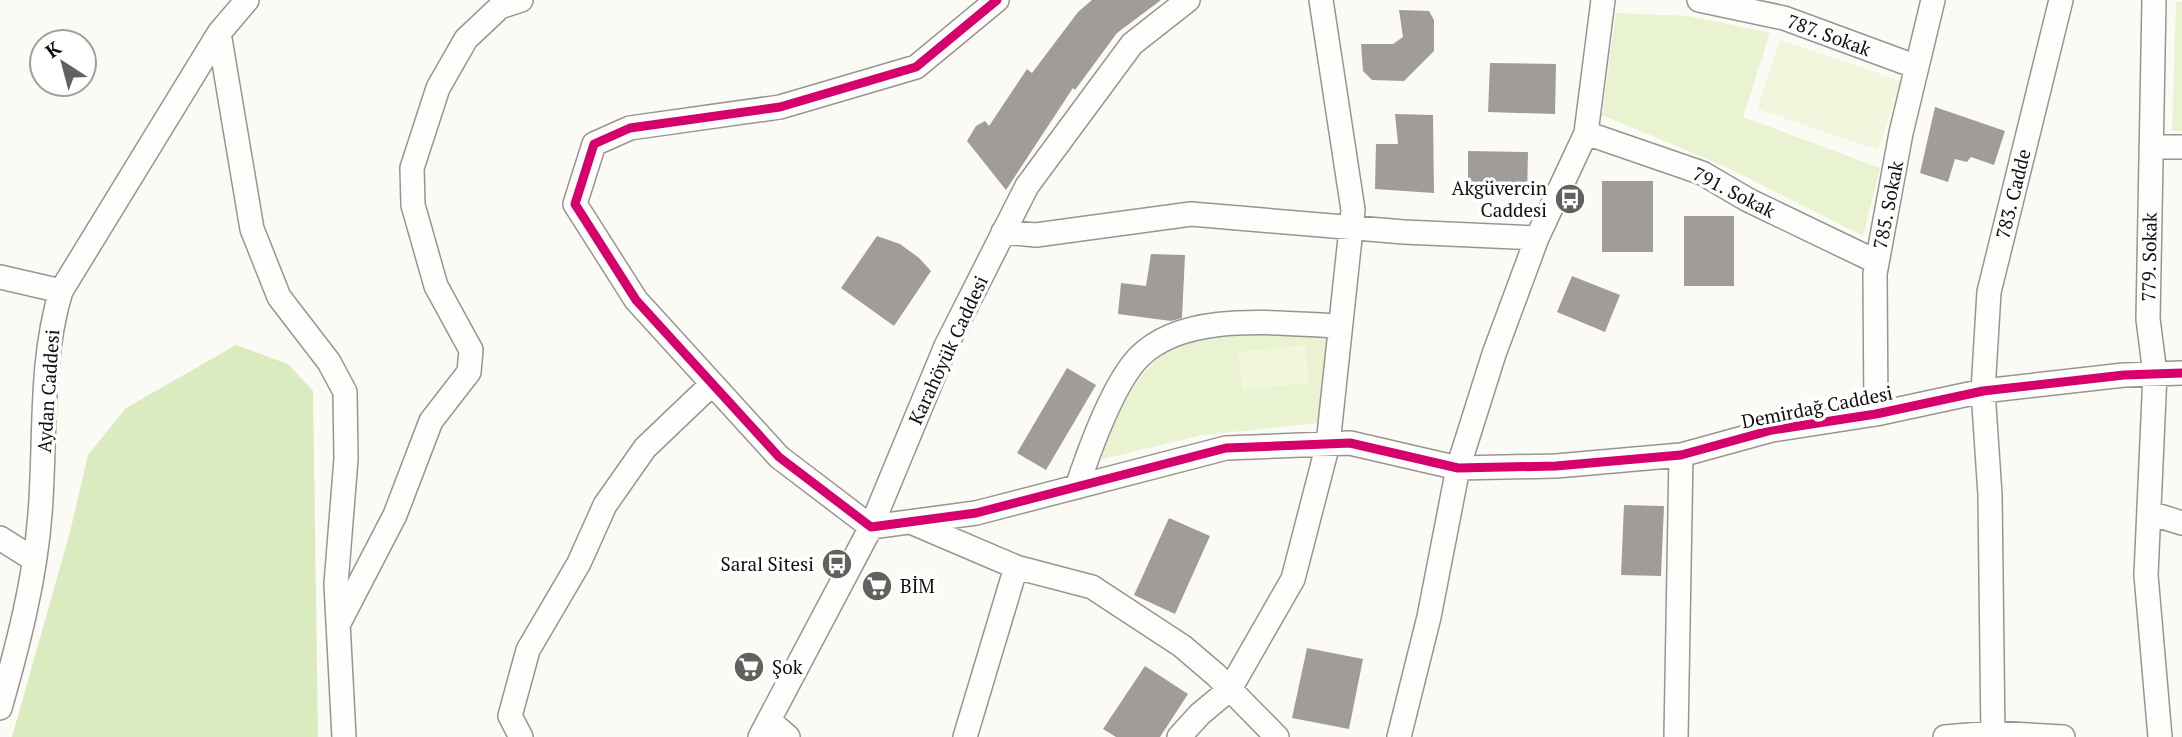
<svg xmlns="http://www.w3.org/2000/svg" width="2182" height="737" viewBox="0 0 2182 737" font-family="'PT Serif',serif">
<style>
.green{fill:#e9f3d2}
.forest{fill:#daebc0}
.pitch{fill:#f2f6dd}
.building{fill:#a09c99}
.lines{fill:none;stroke-linecap:round;stroke-linejoin:round}
.minor-casing{stroke:#969592;stroke-width:26}
.minor{stroke:#fffefd;stroke-width:23}
.cycleway-casing{stroke:#fff;stroke-width:13}
.cycleway{stroke:#d6006c;stroke-width:9}
.labels{text-anchor:middle;stroke-width:7;stroke-linejoin:round;paint-order:stroke}
.street-label{font-size:19px;fill:#0f0f0f;stroke:#fff}
.poi-label{font-size:19px;fill:#0f0f0f;stroke:#fff;text-anchor:end}
</style>
<rect width="100%" height="100%" fill="#fcfaf4"/>
<!-- green -->
<path class="green" d="M2176 2H2182V131H2172Z
M1616 13 1689 16 1770 33 1743 117 1880 168 1863 236 1726 167 1602 115Z
M1227 333 1331 337 1320 423 1202 435 1103 459 1097 448C1116 419 1139 368 1169 350 1186 340 1208 337 1227 333Z"/>
<!-- forest -->
<path class="forest" d="M236 345 288 364 313 391 318 737H12L70 532 88 455 126 408Z"/>
<!-- pitch -->
<path class="pitch" d="M1780 40 1901 81 1878 150 1757 109Z
M1305 345 1309 383 1242 390 1238 352Z"/>
<!-- building -->
<path class="building" d="M1092 0H1161L1117 33 1075 90 1073 88 1006 190 967 141 976 126 985 121 989 126 1027 69 1032 73 1078 12Z
M1399 10 1429 11 1434 20V51L1404 81 1372 80 1363 71 1361 44H1393L1403 37Z
M1490 63 1556 64 1555 114 1488 112Z
M1935 107 2005 131 1994 165 1971 157 1967 162 1955 159 1948 182 1920 173Z
M1395 114 1433 115 1434 193 1375 189 1376 144H1398Z
M1468 151 1528 152 1527 196 1468 195Z
M1602 181H1653V252H1602Z
M1684 216H1734V286H1684Z
M877 236 900 244 919 258 931 271 894 326 841 288Z
M1151 254 1185 255 1182 318 1171 321 1118 314 1121 283 1146 286Z
M1572 276 1620 295 1605 332 1557 312Z
M1067 368 1096 385 1046 470 1017 453Z
M1624 505 1664 506 1661 576 1621 575Z
M1169 518 1210 536 1175 614 1134 595Z
M1307 648 1363 659 1349 729 1292 718Z
M1145 666 1188 694 1160 737H1116L1103 729Z"/>
<g class="lines">
<!-- minor casing -->
<g class="minor-casing">
<path id="minor" d="M997 0 916 67 780 107 630 128 594 144 575 204 636 300 779 457 871 527 976 513 1226 448 1350 443 1458 468 1556 466 1681 455 1772 430 1876 414 1983 391 2124 375 2182 373
M1699 0 1784 18 1917 67
M2154 0 2148 319 2155 374 2146 575 2160 737
M219 33 252 229 279 297 329 362 345 392 346 459 336 584 344 737
M1586 133 1702 173 1748 200 1877 262
M2151 147H2182
M1003 232 1036 235 1191 214 1404 232 1537 238
M0 277 61 291
M1876 414 1875 274 1901 133 1933 0
M1077 487C1089 451 1113 384 1139 357 1186 310 1279 324 1340 326
M2150 513 2182 523
M913 523 1016 567 1092 587 1182 646 1216 675 1277 737
M0 538 33 559
M339 623 395 515 431 421 469 372 471 350 436 286 413 205 412 168 438 88 466 39 500 7 521 0
M0 708C18 645 35 580 40 514 46 441 39 363 61 291L219 33 247 0
M770 721 788 737
M521 737 510 716 528 650 579 563 605 505 645 448 712 384
M760 737 871 527 946 346 1027 186 1132 44 1188 0
M965 737 1016 567
M1179 737 1200 714 1230 689 1293 579 1328 444 1353 210 1321 0
M1399 737 1429 617 1458 468 1494 354 1537 238 1586 133 1603 0
M1676 737 1681 455
M1945 737 1993 733 2063 737
M1993 737 1990 495 1983 391 1989 292 2061 0"/>
</g>
<!-- minor -->
<use href="#minor" class="minor"/>
<!-- cycleway casing -->
<g class="cycleway-casing">
<path id="cycleway" d="M997 0 916 67 780 107 630 128 594 144 575 204 636 300 779 457 871 527 976 513 1226 448 1350 443 1458 468 1556 466 1681 455 1772 430 1876 414 1983 391 2124 375 2182 373"/>
</g>
<!-- cycleway -->
<use href="#cycleway" class="cycleway"/>
</g>
<!-- icons -->
<defs>
<g id="bus-disc" transform="scale(1.575)"><circle r="9.5" fill="#62615f" stroke="#fff"/><path d="M-5-6H5V4H4V6H2V4H-2V6H-4V4H-5ZM-3.5-4V0h7V-4ZM-3.5 1.2v1.5H-2V1.2ZM2 1.2v1.5H3.5V1.2Z" fill="#fff"/></g>
<g id="supermarket-disc" transform="scale(1.575)"><circle r="9.5" fill="#62615f" stroke="#fff"/><path d="M-6-5.5h2.5l.6 2H6L4.5 2H-2.5L-4.4-4H-6ZM-1.5 3.2a1.3 1.3 0 1 0 .1 0ZM3 3.2a1.3 1.3 0 1 0 .1 0Z" fill="#fff"/></g>
</defs>
<g fill-rule="evenodd">
<use href="#bus-disc" x="1570" y="199"/>
<use href="#bus-disc" x="837" y="564"/>
<use href="#supermarket-disc" x="877" y="586"/>
<use href="#supermarket-disc" x="749" y="667"/>
</g>
<g class="labels">
<!-- street labels -->
<g class="street-label">
<text transform="translate(1829 35) rotate(20)" y="7">787. Sokak</text>
<text transform="translate(1734 192) rotate(27)" y="7">791. Sokak</text>
<text transform="translate(2013 194) rotate(-76)" y="7">783. Cadde</text>
<text transform="translate(1888 205) rotate(-79)" y="7">785. Sokak</text>
<text transform="translate(2149 257) rotate(-89)" y="7">779. Sokak</text>
<text transform="translate(948 350) rotate(-65)" y="7">Karahöyük Caddesi</text>
<text transform="translate(48 391) rotate(-86)" y="7">Aydan Caddesi</text>
<text transform="translate(1817 407) rotate(-11)" y="7">Demirdağ Caddesi</text>
</g>
<!-- poi labels -->
<g class="poi-label">
<text x="1547" y="195">Akgüvercin<tspan x="1547" dy="22">Caddesi</tspan></text>
<text x="814" y="571">Saral Sitesi</text>
<text x="900" y="593" text-anchor="start">BİM</text>
<text x="772" y="674" text-anchor="start">Şok</text>
</g>
</g>
<!-- north arrow -->
<g transform="translate(63 63) rotate(324)"><circle r="33" fill="#ffffff" stroke="#9f9f9f" stroke-width="2"/>
<path d="M0-5L12 26L0 18L-12 26Z" fill="#62615f"/>
<text y="-10" font-size="19" font-weight="bold" text-anchor="middle" fill="#0f0f0f">K</text>
</g>
</svg>
